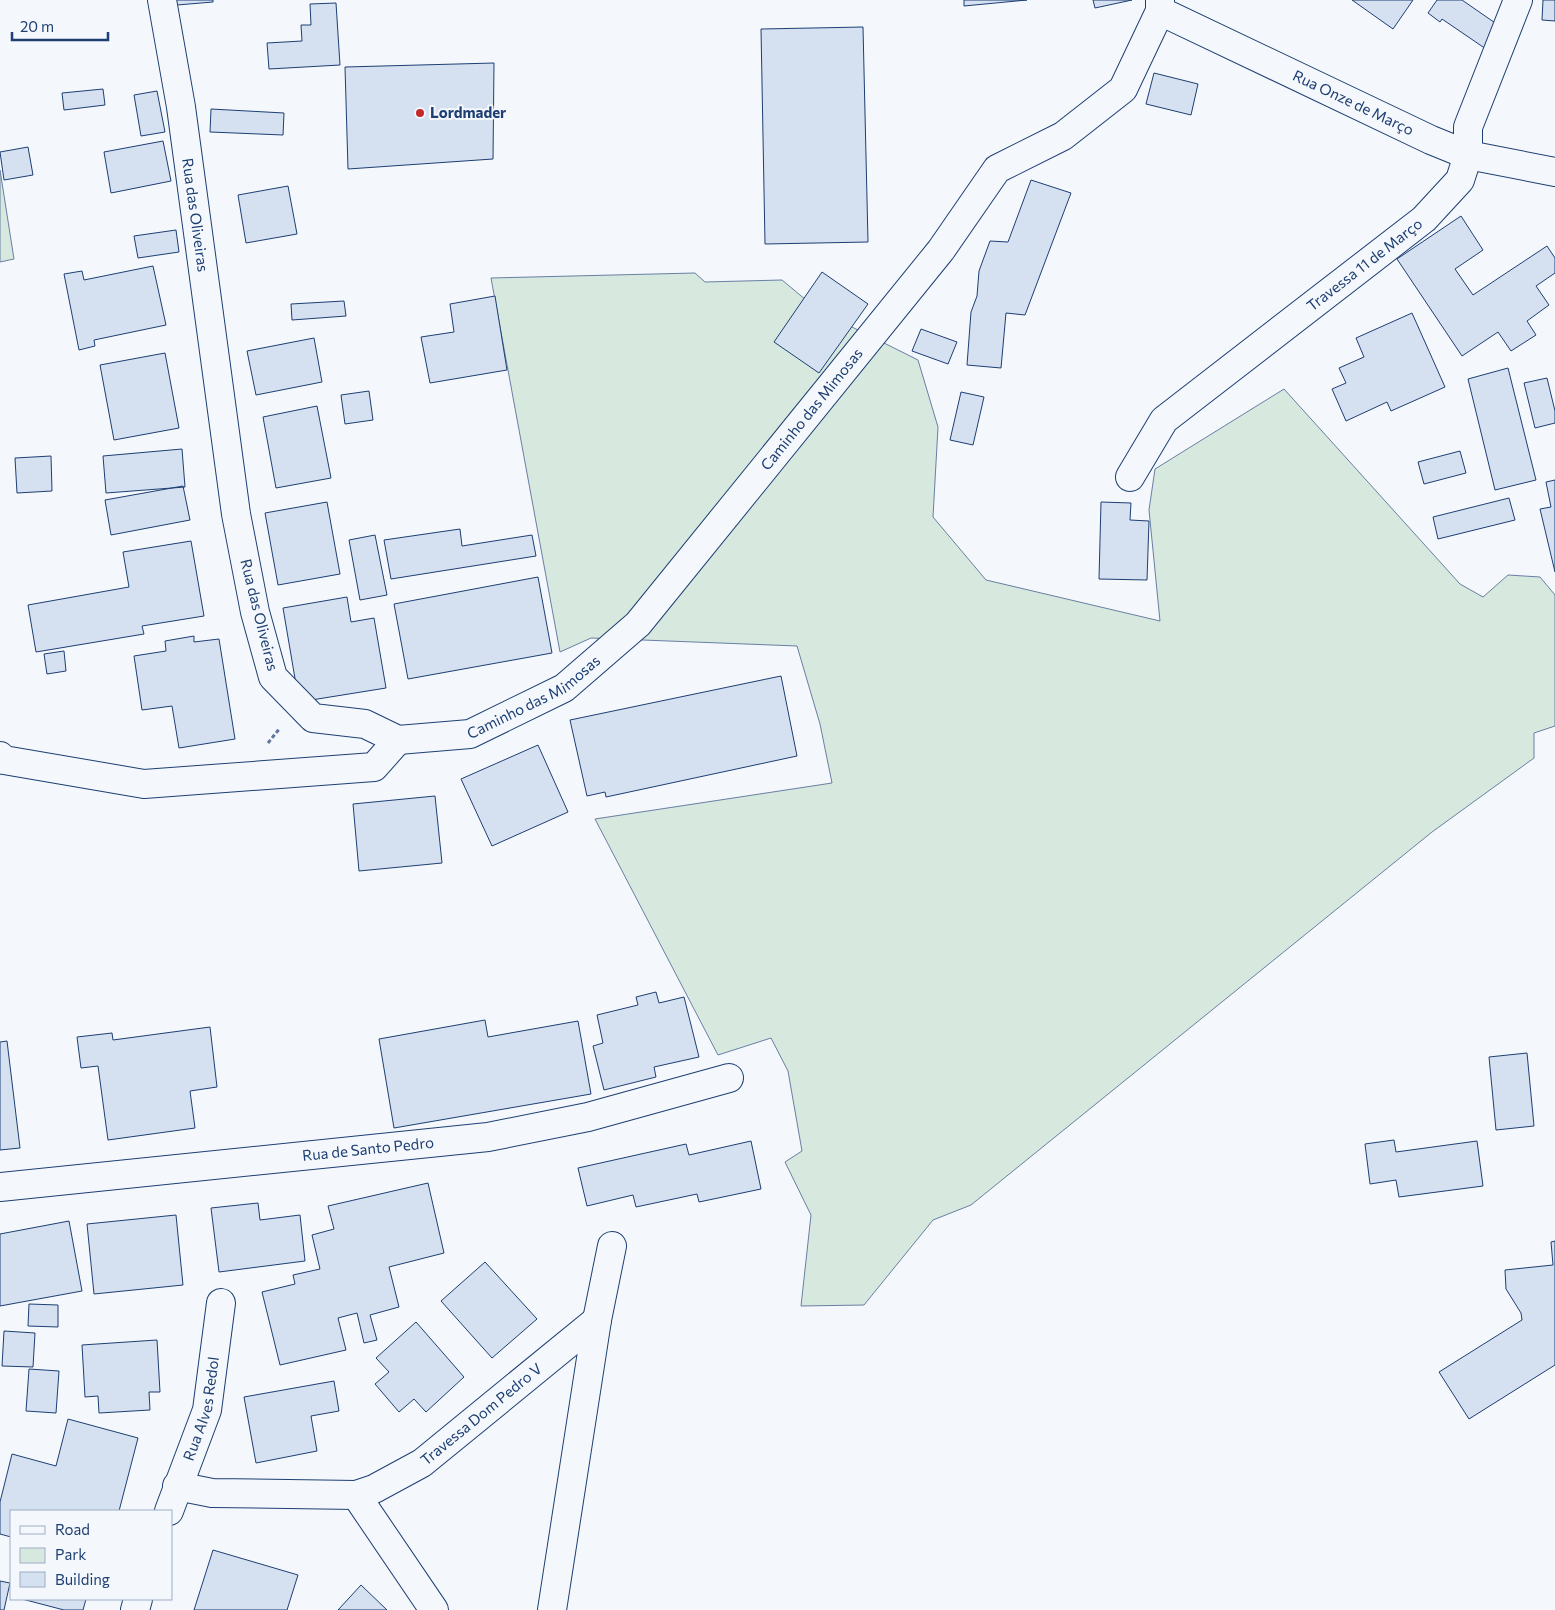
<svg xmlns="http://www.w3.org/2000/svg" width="1555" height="1610" viewBox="0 0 1555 1610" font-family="Commissioner,sans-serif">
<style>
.green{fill:#d7e8df;stroke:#687fa3}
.building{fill:#d5e0f0;stroke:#1d3f73}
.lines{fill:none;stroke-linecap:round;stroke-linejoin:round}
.minor-casing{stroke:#1d3f73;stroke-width:30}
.path{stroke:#5e769c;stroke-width:3;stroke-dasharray:4 2.5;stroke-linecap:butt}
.minor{stroke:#f4f7fb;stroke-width:28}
.poi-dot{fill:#c62828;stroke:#f4f7fb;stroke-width:2}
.labels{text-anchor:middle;stroke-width:4;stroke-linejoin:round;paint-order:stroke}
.street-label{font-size:15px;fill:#1d3f73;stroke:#f4f7fb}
.poi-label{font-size:15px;font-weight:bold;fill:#1d3f73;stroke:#f4f7fb;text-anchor:start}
</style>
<rect width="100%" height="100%" fill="#f4f7fb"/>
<!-- green -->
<path class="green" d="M0 170 14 259 0 262Z
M695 273 705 282 782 280 818 310 918 360 938 427 933 517 986 580 1160 621 1149 510 1155 469 1284 389 1460 584 1483 597 1508 575 1540 577 1555 595V726L1534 733V758L1432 832 971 1205 933 1220 864 1305 801 1306 811 1215 785 1162 802 1151 788 1071 771 1038 718 1055 595 819 832 783 820 724 797 646 591 638 560 652 491 278Z"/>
<!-- building -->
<path class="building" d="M164 0H213V2L165 6Z
M964 0H1027L964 6Z
M1093 0H1132L1095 8Z
M1352 0H1413L1393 29Z
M1437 0H1462L1501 27 1486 49 1442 19 1440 22 1428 13Z
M1543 0H1555V21L1542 20Z
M336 3 340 65 269 69 267 43 302 41 301 25H311L310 4Z
M863 27 868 242 765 244 761 29Z
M494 63 493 159 348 169 345 67Z
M1154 73 1198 84 1191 115 1146 104Z
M103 89 105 105 64 110 62 93Z
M157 91 165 132 141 136 134 95Z
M211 109 284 113 283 135 210 132Z
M163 141 171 181 111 193 104 152Z
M28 147 33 175 4 180 0 152Z
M1031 180 1071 193 1025 315 1006 313 1001 368 967 365 971 312 977 296 979 271 990 241 1008 242Z
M288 186 297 234 246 243 238 195Z
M1461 216 1483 250 1455 269 1473 295 1547 246 1555 258V273L1536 286 1549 305 1527 321 1536 335 1511 351 1498 332 1462 356 1397 259Z
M176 230 179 252 138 258 134 236Z
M153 266 166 325 94 340 95 346 79 350 64 274 82 271 84 280Z
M822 272 868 304 819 373 774 342Z
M495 296 507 370 430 383 421 337 454 332 450 304Z
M344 301 346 316 292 320 291 304Z
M1412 313 1445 387 1391 411 1387 402 1346 421 1332 389 1346 383 1339 368 1364 357 1356 338Z
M921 329 957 342 948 364 912 351Z
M314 338 322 382 256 395 247 351Z
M165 353 179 428 114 440 100 365Z
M1508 368 1536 480 1495 490 1468 379Z
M1547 378 1555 411V423L1535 428 1524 383Z
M369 391 373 420 345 424 341 395Z
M961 392 984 397 973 445 950 440Z
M317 406 331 478 276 488 263 417Z
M182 449 185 487 106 493 103 456Z
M1460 451 1466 473 1424 484 1418 462Z
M51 456 52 491 17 493 15 458Z
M1555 480V572L1540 509 1551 507 1546 482Z
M183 486 190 520 111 535 105 500Z
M1509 498 1515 520 1438 539 1433 517Z
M327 502 340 574 278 585 265 513Z
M1101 502 1131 503 1130 520 1149 521 1147 580 1099 579Z
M460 529 462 546 532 535 536 556 391 579 384 540Z
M375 535 387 595 360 600 349 540Z
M191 541 204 616 142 626 144 634 36 652 28 605 129 587 123 552Z
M538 577 552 653 408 679 394 604Z
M347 597 351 622 374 618 386 688 299 702 283 608Z
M194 636V642L219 639 235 739 179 748 172 706 142 710 134 656 166 651 165 641Z
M64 651 66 671 47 674 44 654Z
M781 676 797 756 606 797 605 792 587 796 570 720Z
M538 745 568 812 492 846 461 779Z
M435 796 442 863 359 871 353 804Z
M656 992 659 1003 684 997 699 1057 654 1067 656 1077 604 1090 593 1046 603 1043 597 1015 638 1005 636 997Z
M485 1020 488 1037 578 1021 591 1094 394 1128 379 1039Z
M210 1027 217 1087 190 1091 195 1128 108 1140 98 1066 81 1068 77 1037 112 1033 113 1040Z
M7 1041 20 1148 0 1150V1042Z
M1527 1053 1534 1126 1496 1130 1489 1057Z
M1394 1140 1396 1152 1477 1141 1483 1186 1399 1197 1396 1180 1370 1184 1365 1144Z
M751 1141 761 1189 699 1202 697 1194 636 1207 633 1195 587 1206 578 1168 686 1144 689 1155Z
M428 1183 444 1253 389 1267 399 1307 370 1315 377 1340 364 1343 357 1313 338 1318 346 1350 280 1365 262 1292 295 1284 293 1275 320 1269 312 1235 334 1229 328 1206Z
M258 1203 260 1220 300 1215 305 1261 219 1272 211 1208Z
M176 1215 183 1285 94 1294 87 1224Z
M69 1221 82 1291 0 1306V1234Z
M1555 1241V1365L1469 1419 1439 1372 1522 1320 1521 1313 1506 1289 1505 1270 1553 1265 1551 1242Z
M485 1262 537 1319 492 1358 441 1301Z
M29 1304 58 1305V1327L28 1326Z
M416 1322 464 1377 426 1412 414 1399 399 1412 375 1384 389 1372 376 1358Z
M4 1331 35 1333 33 1367 2 1366Z
M157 1340 160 1392H149L150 1410 99 1413 98 1396 85 1397 82 1345Z
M29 1369 59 1371 56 1413 26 1411Z
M334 1381 339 1411 311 1416 317 1451 256 1463 244 1397Z
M68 1419 138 1438 119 1511H11V1537L0 1534V1502L12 1454 56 1466Z
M213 1550 298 1575 287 1610H194Z
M0 1581 10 1583 4 1610H0Z
M361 1585 387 1610H338Z
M22 1599H86L83 1610H64Z"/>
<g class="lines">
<!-- minor casing -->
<g class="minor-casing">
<g id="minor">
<path id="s1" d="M1160 11 1431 140 1468 155 1555 172"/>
<path id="s2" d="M1130 477 1164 420 1424 219 1460 180 1468 155V127L1518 0"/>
<path id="s3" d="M398 740 470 734 564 688 638 624 941 250 997 169 1063 136 1123 89 1160 11V0"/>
<path d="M0 756 4 760 144 784 374 767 398 740 365 724 313 718 273 677 255 612 236 514 181 107 162 0"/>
<path id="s4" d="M0 1187 488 1137 588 1117 729 1078"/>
<path id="s5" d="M177 1486 212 1493 356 1495 374 1489 422 1463 597 1320"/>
<path d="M356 1495 434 1610"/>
<path id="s6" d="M169 1511 207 1410 221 1303"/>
<path d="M135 1610 138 1599"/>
<path d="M552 1610 597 1320 612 1246"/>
</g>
</g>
<!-- path -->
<path class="path" d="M268 743 280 728"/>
<!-- minor -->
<use href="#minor" class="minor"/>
</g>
<!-- markers -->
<circle class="poi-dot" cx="420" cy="113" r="5"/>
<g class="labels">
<!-- street labels -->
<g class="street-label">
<text dy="5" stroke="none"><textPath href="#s1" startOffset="214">Rua Onze de Março</textPath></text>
<text transform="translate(195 215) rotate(82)" y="5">Rua das Oliveiras</text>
<text dy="5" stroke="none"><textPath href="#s2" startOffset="320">Travessa 11 de Março</textPath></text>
<text dy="5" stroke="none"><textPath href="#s3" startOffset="551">Caminho das Mimosas</textPath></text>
<text transform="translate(259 615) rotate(76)" y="5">Rua das Oliveiras</text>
<text dy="5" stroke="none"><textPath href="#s3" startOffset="146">Caminho das Mimosas</textPath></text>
<text dy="5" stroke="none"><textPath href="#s4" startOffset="370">Rua de Santo Pedro</textPath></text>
<text dy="5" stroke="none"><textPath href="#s6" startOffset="108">Rua Alves Redol</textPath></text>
<text dy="5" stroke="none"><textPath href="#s5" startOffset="330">Travessa Dom Pedro V</textPath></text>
</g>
<!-- poi labels -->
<g class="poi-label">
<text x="430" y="118">Lordmader</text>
</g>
</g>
<!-- legend -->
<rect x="10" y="1510" width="162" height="90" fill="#f4f7fb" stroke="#9eadc5"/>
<rect x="20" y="1526" width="25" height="8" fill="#f4f7fb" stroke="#9eadc5"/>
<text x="55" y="1535" font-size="15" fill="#1d3f73">Road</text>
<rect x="20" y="1548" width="25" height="15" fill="#d7e8df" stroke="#9eadc5"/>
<text x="55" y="1560" font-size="15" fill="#1d3f73">Park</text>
<rect x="20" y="1572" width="25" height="15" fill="#d5e0f0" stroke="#9eadc5"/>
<text x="55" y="1585" font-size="15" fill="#1d3f73">Building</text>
<!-- scale -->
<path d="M12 32v8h96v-8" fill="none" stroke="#1d3f73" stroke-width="2.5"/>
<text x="20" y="32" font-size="15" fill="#1d3f73" stroke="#f4f7fb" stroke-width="4" paint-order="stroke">20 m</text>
</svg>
